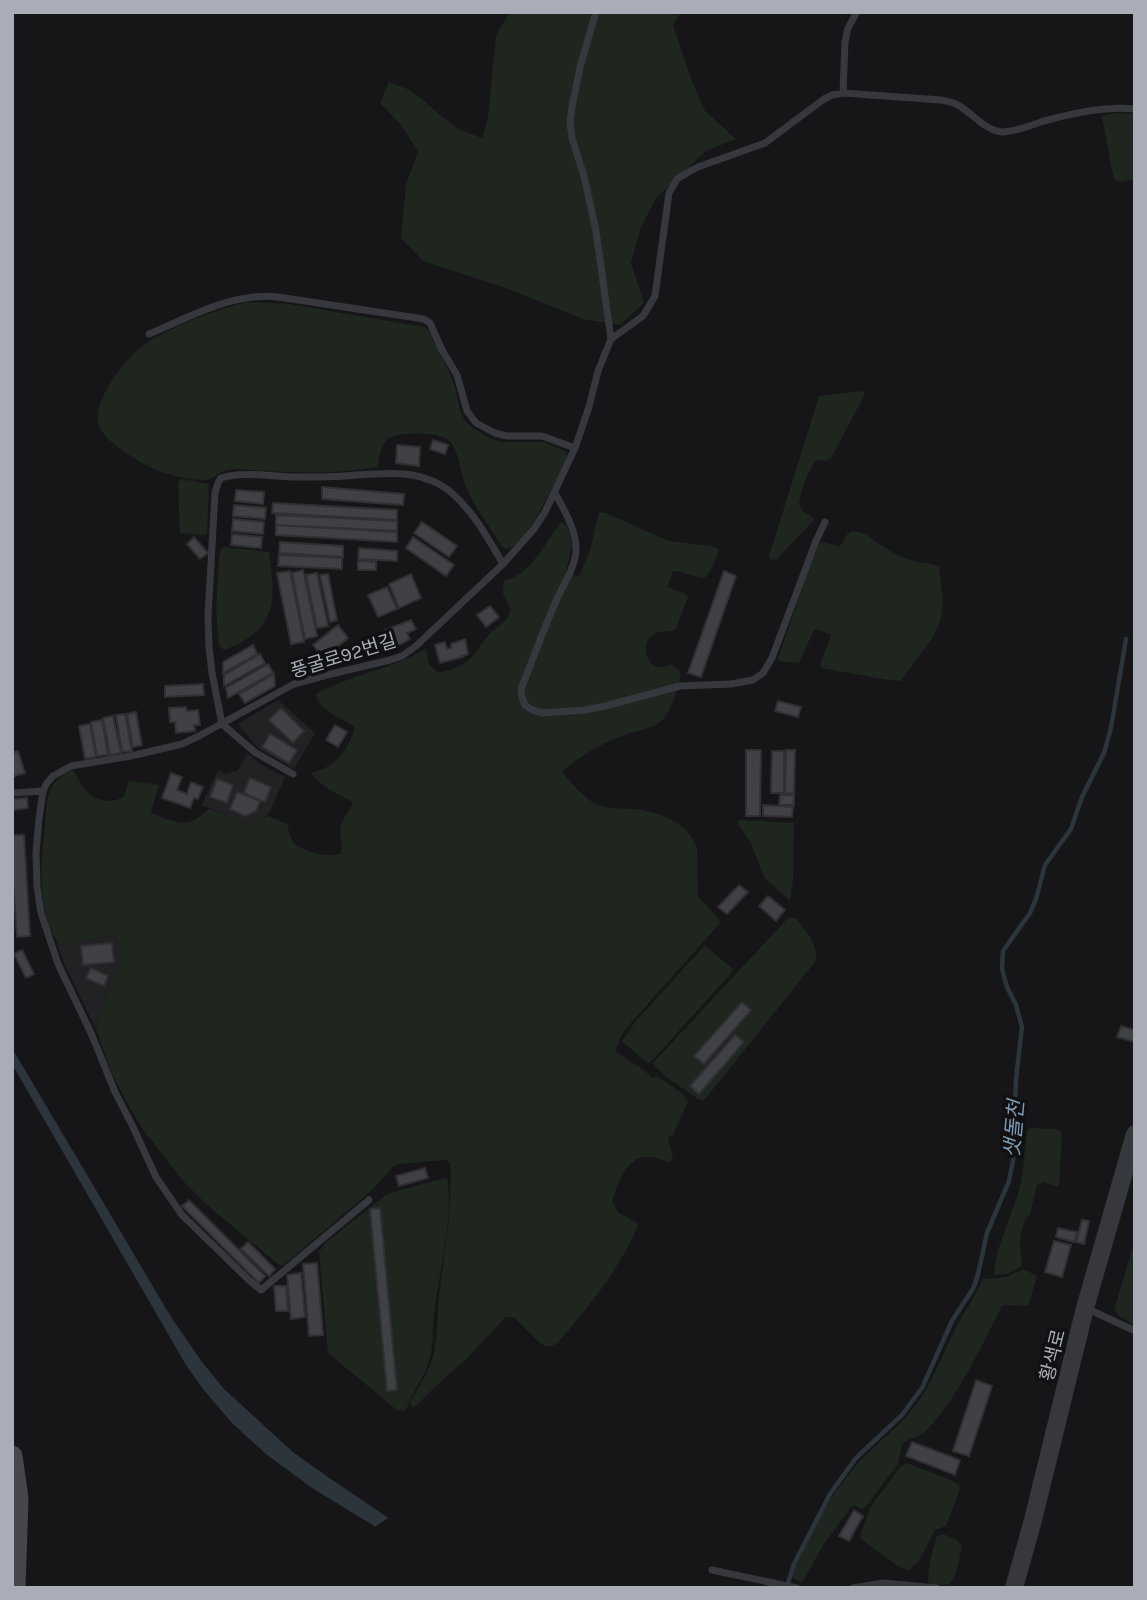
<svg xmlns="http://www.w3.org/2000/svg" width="1147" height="1600" viewBox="0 0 1147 1600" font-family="Karla,'Noto Sans KR',sans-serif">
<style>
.built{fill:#222225}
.green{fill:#1e261f}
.water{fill:#2c353c}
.pier{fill:#161618}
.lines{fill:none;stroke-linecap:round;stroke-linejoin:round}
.stream{stroke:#2c353c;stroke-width:4.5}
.building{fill:#404145;stroke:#303034;stroke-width:2}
.service{stroke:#37383d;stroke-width:7}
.tertiary{stroke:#37383d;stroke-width:18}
.secondary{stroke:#45474d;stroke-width:21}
.labels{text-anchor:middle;stroke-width:7;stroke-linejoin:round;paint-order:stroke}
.street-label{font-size:19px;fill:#a8adb8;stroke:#111113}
.water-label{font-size:21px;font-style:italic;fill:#7f9bb3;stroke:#111113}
</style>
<rect width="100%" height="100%" fill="#161618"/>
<!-- built -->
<path class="built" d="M278 700 315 733 294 769 258 748 238 724Z
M247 753 259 763 285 777 270 811 265 817 258 822 247 824 202 805 218 770 226 774 237 771 241 766Z
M110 936 115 937 121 944V961L99 1015 96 1029 65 966 56 940 59 944 63 945Z"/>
<!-- green -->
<path class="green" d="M510 12H681L673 25 690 76 705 111 736 139 706 151 656 198 641 227 631 263 644 303 620 325 583 319 506 288 423 261 401 238 406 184 418 152 402 126 380 103 389 82 410 90 458 129 482 138 488 117 496 35Z
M1115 113 1135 114V179C1125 181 1116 186 1113 175L1102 117 1104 115Z
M247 302 289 304 424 327 429 331 451 376 455 387 460 410 464 419 470 426 491 439 501 442H543L565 451 567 455 566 459C558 476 527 544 510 548 505 550 504 548 501 545 488 525 474 506 465 484 461 473 458 446 448 440 436 432 419 434 405 434 383 435 381 447 378 467 331 476 282 472 235 469 232 469 227 470 224 471 217 473 213 480 205 480 178 480 147 469 125 452 115 445 100 435 98 421 94 398 129 353 148 342 178 323 214 311 247 302Z
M862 391 864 392V396L831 458 826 461 817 460C807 471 802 489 799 504L803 511 814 518 813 521 777 559 771 560 769 556 819 396Z
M181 479 209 484 207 533 205 535 180 533 178 483Z
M599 512 606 513 669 541 711 546 719 549 714 564 706 577 702 578 676 571H673L667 587 686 594 688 597 687 600 675 630C668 632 659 630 653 635 642 643 644 659 655 666 660 669 667 665 673 665L680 672C681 684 670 715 660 722 651 729 635 731 624 735 602 743 581 756 562 771 571 783 583 798 598 805 610 810 623 808 636 809 661 813 689 822 697 849L698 896 721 922 630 1024 621 1036 615 1051 645 1071 652 1078 656 1076C667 1083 683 1091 688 1102L673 1135 668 1137 673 1159 669 1162C661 1160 653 1156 646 1157 626 1157 618 1185 612 1201L618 1212 637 1223 638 1226C621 1266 588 1309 558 1342 552 1347 549 1348 541 1344L514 1317H506L465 1360 439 1383 414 1408 410 1404 411 1400C420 1385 429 1372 433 1356 438 1337 437 1317 439 1297 444 1252 453 1209 450 1163L446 1160 398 1164 394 1166 370 1192 282 1266 278 1264 207 1205 185 1183 144 1131 126 1101 112 1074 96 1029 99 1015 121 960V944L115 937 110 936 63 945 59 944C36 913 41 859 45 823 46 812 46 800 50 791 54 780 63 774 73 770 77 774 78 780 82 786 91 800 111 806 124 796L129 781 159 785 151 811 152 813C165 818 182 828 196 819 201 816 204 812 210 809L247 824 258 822 268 816 287 824C289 829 289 836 292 840 298 851 329 858 340 854 344 845 340 839 340 830 341 819 350 811 353 802 339 795 320 786 311 773 336 767 347 752 355 728 343 718 318 711 316 694 351 674 392 670 426 648L429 664 437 672C452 672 467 664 476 652 479 647 482 642 486 638 494 627 508 623 511 609L503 594 504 580C507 579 511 579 514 577 532 570 550 536 561 522L567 526 572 545 566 572 577 576 580 575 590 550Z
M852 531C865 532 872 539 882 546 890 551 898 555 907 559 917 563 930 562 939 567L943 601 941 619 933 637 901 681 888 680 821 668 820 665 831 635 816 629 814 630 799 663 780 661 778 659 809 568 820 542 840 546 848 533Z
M223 547 269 552C276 603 278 629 224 650L219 646 216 610 219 558 221 548Z
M740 820 794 823 793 879 790 901 764 877 751 843 738 824V821Z
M792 917 797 919C805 931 821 947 815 962L706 1098 703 1100 698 1099C684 1088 662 1077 653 1063L787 919Z
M704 946 707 947 733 969V971L650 1063H647L622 1041 635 1022Z
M1031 1128 1055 1129 1061 1131 1062 1137 1059 1185 1058 1187 1043 1182 1037 1185 1030 1214 1025 1220 1021 1232 1020 1244 1022 1266 1007 1274 995 1275 994 1272 998 1250 1019 1191 1023 1169 1027 1131Z
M447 1178C454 1219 439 1272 434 1313 432 1329 434 1345 429 1361 424 1378 412 1393 406 1410L398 1411 328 1353 319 1252 325 1243 387 1194 419 1185Z
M1135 1240V1325L1120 1317 1114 1310Z
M1023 1269 1037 1276 1028 1306 1007 1305 1002 1306C980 1349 959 1396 926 1431 919 1438 910 1437 902 1444L898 1464 865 1508 862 1509 854 1505 852 1506 822 1547 804 1580 801 1582 794 1579 792 1576C808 1535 830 1493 861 1460 878 1442 899 1427 914 1407 934 1382 942 1353 957 1326 965 1310 976 1296 983 1279L1006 1277Z
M907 1463 953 1481 959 1485 960 1489 946 1526 935 1530 919 1561 910 1569 907 1570 898 1566 862 1540 860 1536 871 1506 901 1466Z
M943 1534 956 1539 962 1546C960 1554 956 1582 949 1584 944 1586 936 1584 931 1584L928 1582C928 1567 932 1551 937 1536Z"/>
<!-- water -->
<path class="water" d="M12 1048 171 1317 202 1362 224 1389 294 1453 328 1477 387 1517 509 1588H478L399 1541 312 1488 266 1454 232 1423 203 1389 186 1365 12 1064Z"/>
<!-- pier -->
<path class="pier" d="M391 1516 492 1573 511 1585 506 1588H471L372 1529Z"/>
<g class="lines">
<!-- stream -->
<path class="stream" d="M787 1586 794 1564 830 1494 856 1458 902 1415 922 1388 952 1321 974 1287 978 1274 987 1233 1009 1181 1013 1161 1016 1079 1022 1027 1016 1005 1007 987 1002 969 1003 951 1030 913 1036 899 1045 865 1071 829 1082 797 1104 753 1111 728 1126 639"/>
</g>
<!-- building -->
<path class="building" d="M433 440 448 445 445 454 430 449Z
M397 445 420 447 419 466 396 463Z
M322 487 404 494 403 505 322 499Z
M236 490 264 492 263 504 235 501Z
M273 503 397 510V520L272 513Z
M234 505 266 508 265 519 233 516Z
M276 515 397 521V531L276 525Z
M233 519 264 522 263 534 232 531Z
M422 522 457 546 449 557 414 533Z
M276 525 397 532V542L276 535Z
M232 534 262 537 261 548 231 545Z
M194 537 208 553 200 559 187 544Z
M413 537 454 565 446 576 406 548Z
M280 542 343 546V557L279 553Z
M359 548 397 551V561L358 559Z
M279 555 342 558V569L278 566Z
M358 561 376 562V570H358Z
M303 570 317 636 305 639 292 573Z
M290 571 304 642 291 644 277 573Z
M724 571 736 576 701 677 688 673Z
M317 573 328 626 317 628 306 575Z
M328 574 337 620 330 622 320 575Z
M411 574 421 598 399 608 389 584Z
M387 587 397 609 378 617 368 595Z
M490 606 499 617 486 627 477 615Z
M411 620 416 629 407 633 410 639 393 648 385 630Z
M338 625 348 638 323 658 313 645Z
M465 639 468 654 462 656 463 657 440 663 435 645 445 642 447 649 451 648V644Z
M253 645 257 654 223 673V662Z
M260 654 265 663 224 686V675Z
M268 664 273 673 228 698 226 688Z
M274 674 275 686 245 703 239 694Z
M203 684 204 695 165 697V686Z
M778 701 801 707 798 717 775 711Z
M186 707 187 711 198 710 200 725H194L195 731 176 733 175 722H170L169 708Z
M281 708 304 731 293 743 269 720Z
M136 712 142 745 133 747 127 714Z
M125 714 132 751 122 752 116 715Z
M113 716 121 753 110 755 103 718Z
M102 720 108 755 97 756 91 722Z
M90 724 96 757 85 759 79 726Z
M335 725 347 732 338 747 326 740Z
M270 734 297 750 289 763 262 747Z
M746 750H761L760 816H746Z
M786 750H795L794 794 785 793Z
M18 751 25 773 12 777V753Z
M772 751H784V793H771Z
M171 773 182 777 177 790 187 794 191 782 203 787 198 799 194 798 190 808 162 798Z
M250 778 271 787 265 802 244 793Z
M217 779 233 785 227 803 210 797Z
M237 792 260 801 256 811 245 816 230 809Z
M780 795H794V805H779Z
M27 798 28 808 14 810 13 799Z
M763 805 793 807 792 817 763 816Z
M12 835H24L30 936 17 937 12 869Z
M739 885 748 892 727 914 718 907Z
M768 896 785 910 776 921 759 906Z
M112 943 114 962 83 965 81 946Z
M22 950 34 974 26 978 14 954Z
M91 968 108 976 104 986 86 978Z
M742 1002 751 1010 704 1064 694 1056Z
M1121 1026 1135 1030V1042L1117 1037Z
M735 1035 744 1042 699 1094 690 1086Z
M425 1168 428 1178 399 1186 396 1176Z
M189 1200 265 1276 259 1283 182 1206Z
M380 1208 397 1390 387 1391 370 1209Z
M1082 1220 1089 1221 1084 1244 1076 1242Z
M1058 1228 1077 1232 1074 1242 1056 1237Z
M1054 1241 1071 1245 1062 1277 1045 1272Z
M248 1242 275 1269 269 1276 241 1249Z
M317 1263 323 1335 309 1336 303 1264Z
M301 1273 305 1317 291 1319 287 1275Z
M274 1286H286L288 1311H276Z
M976 1380 992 1386 969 1456 953 1451Z
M912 1442 960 1460 955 1475 906 1456Z
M854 1510 863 1516 849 1541 839 1536Z"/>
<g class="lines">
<!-- service -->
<path class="service" d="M596 12 580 67 572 107 570 122 572 138 584 176 596 231 611 339
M843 93 845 42 848 28 857 12
M149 334C190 317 233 292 278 297L424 319 430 323 442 350 457 375 467 411 476 423 495 433 507 436H542L575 448
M555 493C564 510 576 529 576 549 576 566 564 583 557 599 544 628 533 659 521 689L522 697 525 705 532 710 543 713 556 712 585 710 605 706 680 686 731 684 753 680 763 673 772 658 816 541 825 522
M293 774 256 753 222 724 212 673 209 647 208 616 215 493 218 483 221 478C244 470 277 478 302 477 316 477 331 477 345 476 382 473 423 467 453 494 475 514 489 540 503 564
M43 791 39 819 36 853 37 886 41 913 58 964 91 1033 115 1092 133 1127 156 1177 182 1215 250 1281 261 1290 369 1200
M12 793 43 791 47 783 53 776 71 766 131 756 182 744 199 736 294 684 327 675 390 660 402 656 416 646 503 564 534 529 545 512 575 448 589 407 598 371 611 339 643 316 655 296 669 193 677 179 685 174 698 167 765 143 824 99 832 95 843 93 941 100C946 101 952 102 956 104 972 112 983 130 1002 132 1016 132 1031 125 1044 121 1074 113 1104 106 1135 109
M1086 1308 1135 1331
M712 1570 797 1588
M853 1588 883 1583 937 1588"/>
<!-- tertiary -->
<path class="tertiary" d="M1014 1588 1033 1520 1085 1308 1135 1134"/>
<!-- secondary -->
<path class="secondary" d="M12 1456 18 1498 15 1588"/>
</g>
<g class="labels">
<!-- street labels -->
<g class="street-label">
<text transform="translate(343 655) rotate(-17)" y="7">풍굴로92번길</text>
<text transform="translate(1052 1355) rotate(-76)" y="7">황색로</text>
</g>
<!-- water labels -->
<g class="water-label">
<text transform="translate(1014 1129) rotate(-85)" y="7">샛돌천</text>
</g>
</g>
<!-- border -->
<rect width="1147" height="1600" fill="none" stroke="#a8adb8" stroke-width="28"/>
</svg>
